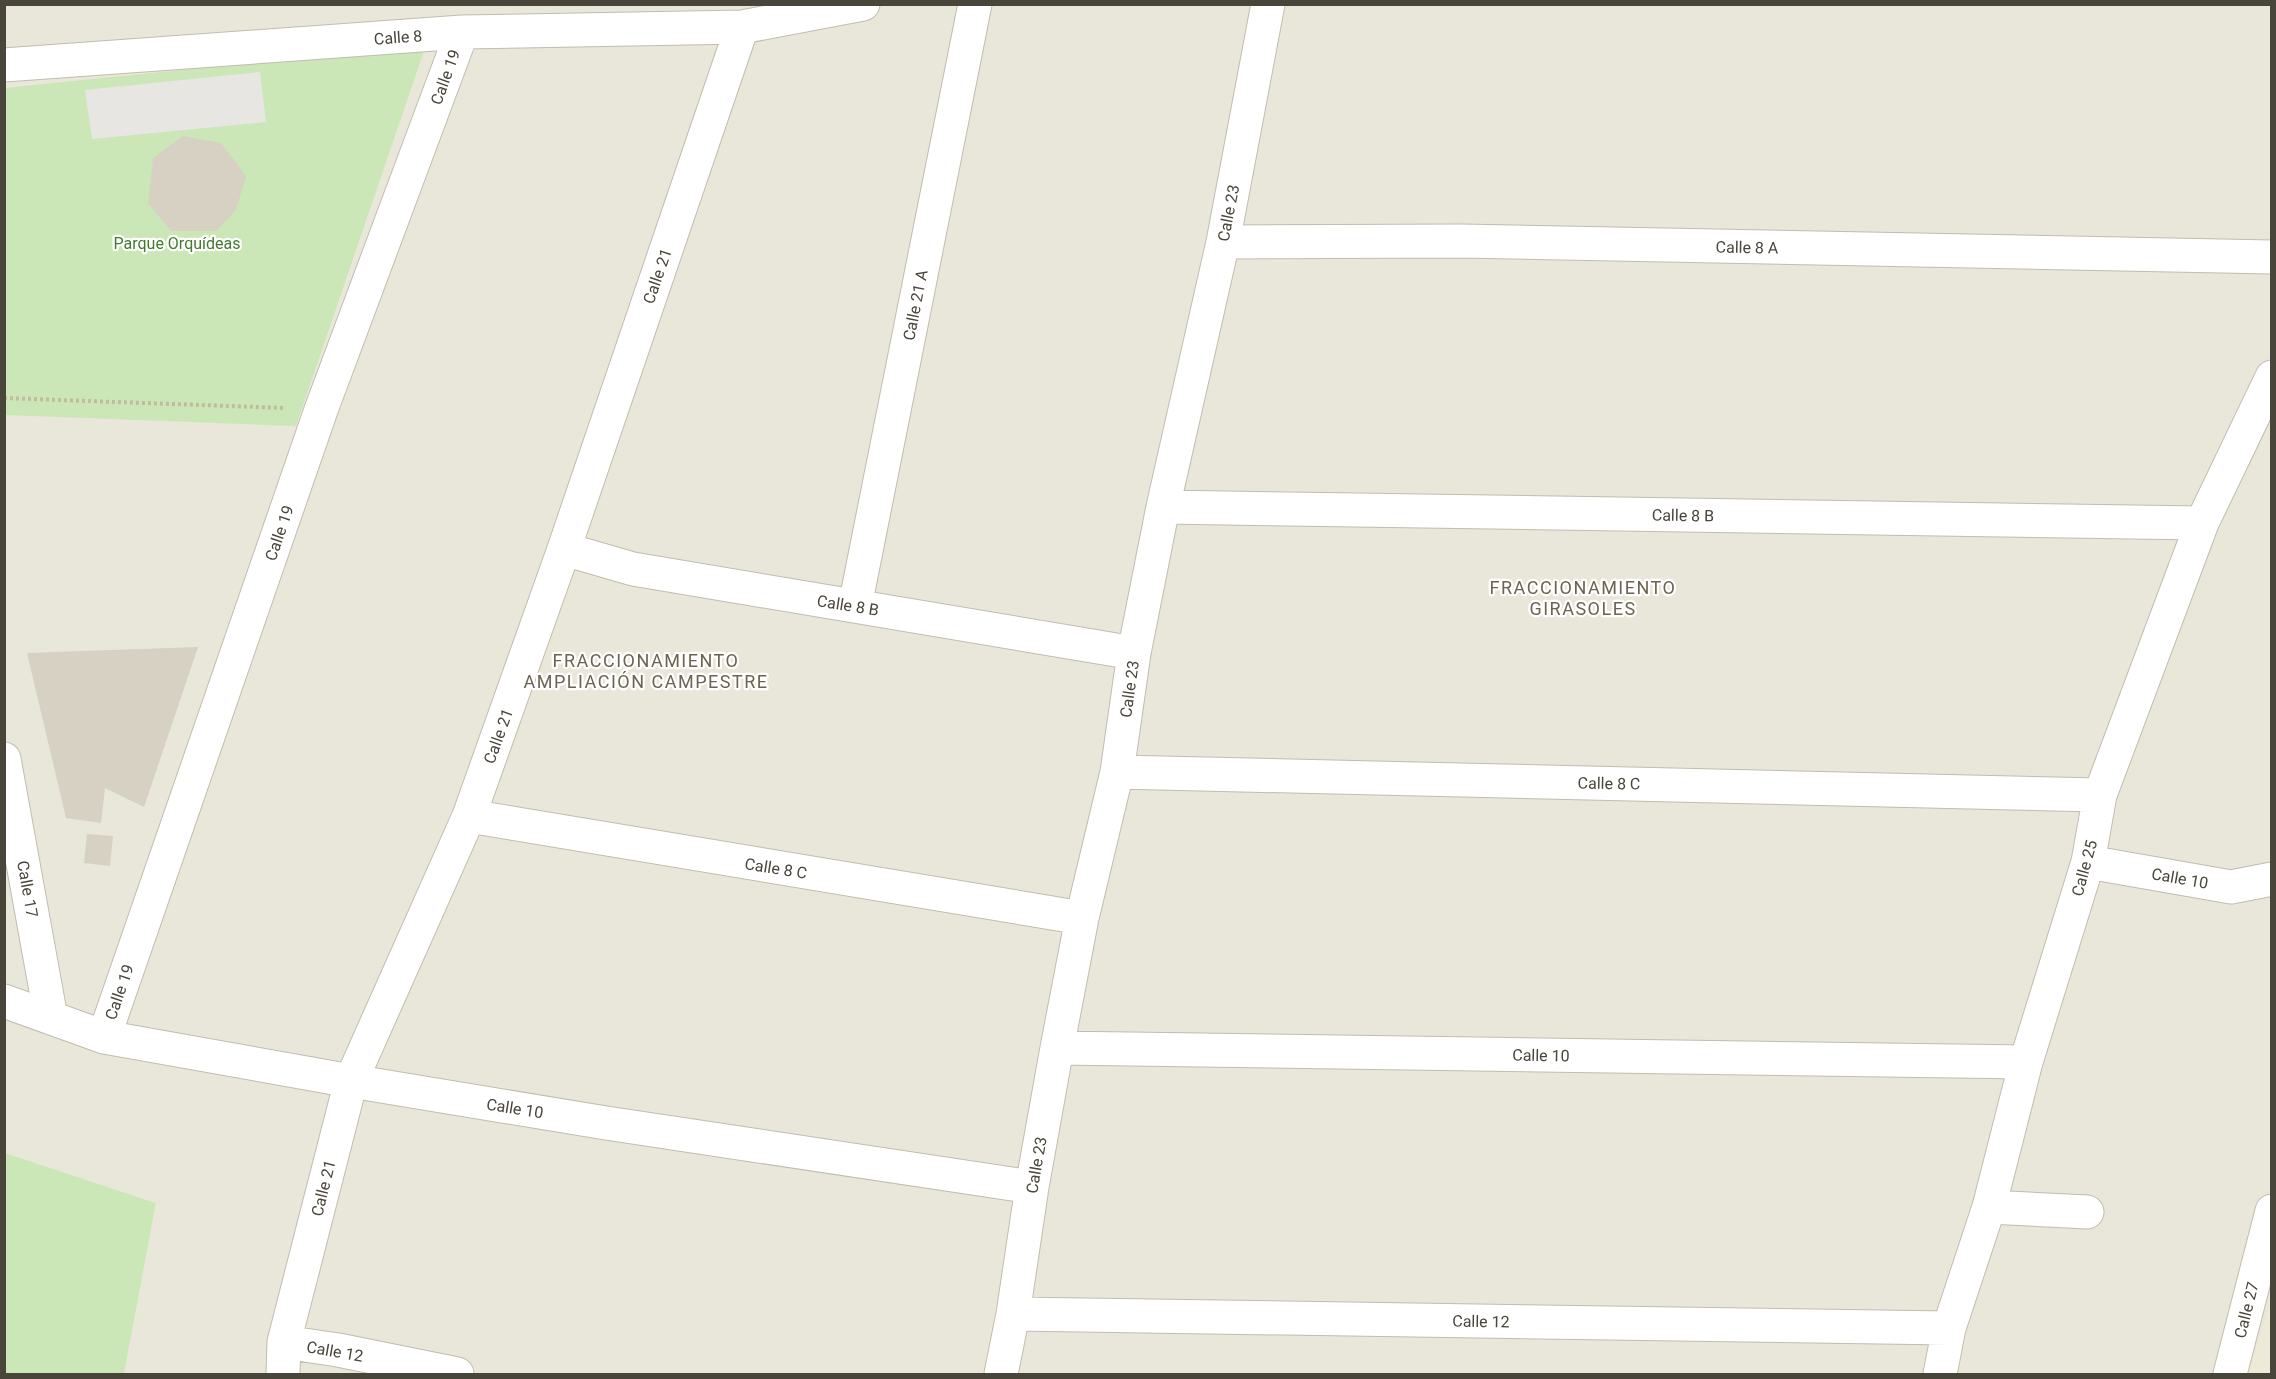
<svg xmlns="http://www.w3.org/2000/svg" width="2276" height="1379" viewBox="0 0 2276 1379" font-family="Roboto,sans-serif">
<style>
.residential{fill:#e9e6da}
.education{fill:#edead7}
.green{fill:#cce7b7}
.parking{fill:#e7e6e3}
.building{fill:#d6d1c2}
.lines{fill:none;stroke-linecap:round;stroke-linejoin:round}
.street-casing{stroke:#c1bdaf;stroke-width:35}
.path{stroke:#c2baa1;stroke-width:4;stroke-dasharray:3 3;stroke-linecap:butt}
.street{stroke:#fff;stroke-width:33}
.labels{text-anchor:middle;stroke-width:4.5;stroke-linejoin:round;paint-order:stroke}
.street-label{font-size:16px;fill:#4a453a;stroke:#fff}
.park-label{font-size:16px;fill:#427a2e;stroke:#fff}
.neighbourhood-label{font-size:18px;letter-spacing:1.5px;fill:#6c6451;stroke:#fff}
</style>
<rect width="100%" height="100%" fill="#f5f4ec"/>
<!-- residential -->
<path class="residential" d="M5 5H2271V1374H124L156 1203 5 1153Z"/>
<!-- education -->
<path class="education" d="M2271 1301V1374H2248Z"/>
<!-- green -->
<path class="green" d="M426 45 296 426 5 415V88Z
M5 1153 156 1203 124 1374H5Z"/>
<!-- parking -->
<path class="parking" d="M260 72 266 122 92 139 85 90Z"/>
<!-- building -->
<path class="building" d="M183 136 221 143 246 176 236 210 216 231H171L148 203 153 158Z
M198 647 144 807 105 788 101 823 66 818 27 653Z
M87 834 113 836 110 866 84 863Z"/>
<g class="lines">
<!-- street casing -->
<g class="street-casing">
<path id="street" d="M4 65 462 32 742 27 863 4
M1223 242 1461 241 2272 257
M1163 507 2202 523
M564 549 633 569 1134 653
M855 606 975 4
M4 759 51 1018
M1117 772 2100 795
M469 816 1082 918
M2088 862 2231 887 2272 879
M4 1001 104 1037 351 1081 606 1123 1032 1187
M104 1037 321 410 462 32
M1057 1048 2026 1062
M1989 1207 2087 1212
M1013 1314 1949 1328
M284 1342 338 1350 457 1374
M283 1374 284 1342 351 1081 469 816 564 549 742 27
M1001 1374 1013 1314 1032 1187 1057 1048 1082 918 1117 772 1134 653 1163 507 1223 242 1268 4
M1940 1374 1949 1328 1989 1207 2026 1062 2088 862 2100 795 2202 523 2272 377
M2230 1374 2272 1211"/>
</g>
<!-- path -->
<path class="path" d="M4 398 285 408"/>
<!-- street -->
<use href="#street" class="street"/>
</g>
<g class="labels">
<!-- street labels -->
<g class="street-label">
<text transform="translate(398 37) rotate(-4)" y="6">Calle 8</text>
<text transform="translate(445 77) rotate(-70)" y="6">Calle 19</text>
<text transform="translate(1228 213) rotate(-79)" y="6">Calle 23</text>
<text transform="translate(1747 247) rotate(1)" y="6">Calle 8 A</text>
<text transform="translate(657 276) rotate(-71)" y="6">Calle 21</text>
<text transform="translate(915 305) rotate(-79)" y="6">Calle 21 A</text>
<text transform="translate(1683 515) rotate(1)" y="6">Calle 8 B</text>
<text transform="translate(279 533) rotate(-71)" y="6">Calle 19</text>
<text transform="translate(848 605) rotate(9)" y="6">Calle 8 B</text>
<text transform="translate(1129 689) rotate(-82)" y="6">Calle 23</text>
<text transform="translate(498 736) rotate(-70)" y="6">Calle 21</text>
<text transform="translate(1609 783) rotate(1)" y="6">Calle 8 C</text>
<text transform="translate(776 868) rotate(9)" y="6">Calle 8 C</text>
<text transform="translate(2084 868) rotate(-75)" y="6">Calle 25</text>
<text transform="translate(2180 878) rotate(10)" y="6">Calle 10</text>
<text transform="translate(28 889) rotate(80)" y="6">Calle 17</text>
<text transform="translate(119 992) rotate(-71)" y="6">Calle 19</text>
<text transform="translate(1541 1055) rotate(1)" y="6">Calle 10</text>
<text transform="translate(515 1108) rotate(9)" y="6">Calle 10</text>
<text transform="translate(1036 1165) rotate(-80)" y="6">Calle 23</text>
<text transform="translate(323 1188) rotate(-76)" y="6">Calle 21</text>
<text transform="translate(2246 1310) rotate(-76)" y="6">Calle 27</text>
<text transform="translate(1481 1321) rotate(1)" y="6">Calle 12</text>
<text transform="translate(335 1351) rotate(10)" y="6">Calle 12</text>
</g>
<!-- park labels -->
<g class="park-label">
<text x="177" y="249">Parque Orquídeas</text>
</g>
<!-- neighbourhood labels -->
<g class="neighbourhood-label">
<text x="1583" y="594">FRACCIONAMIENTO<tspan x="1583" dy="21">GIRASOLES</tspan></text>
<text x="646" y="667">FRACCIONAMIENTO<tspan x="646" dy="21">AMPLIACIÓN CAMPESTRE</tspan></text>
</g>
</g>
<!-- border -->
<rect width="2276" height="1379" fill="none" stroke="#4a453a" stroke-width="12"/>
</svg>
